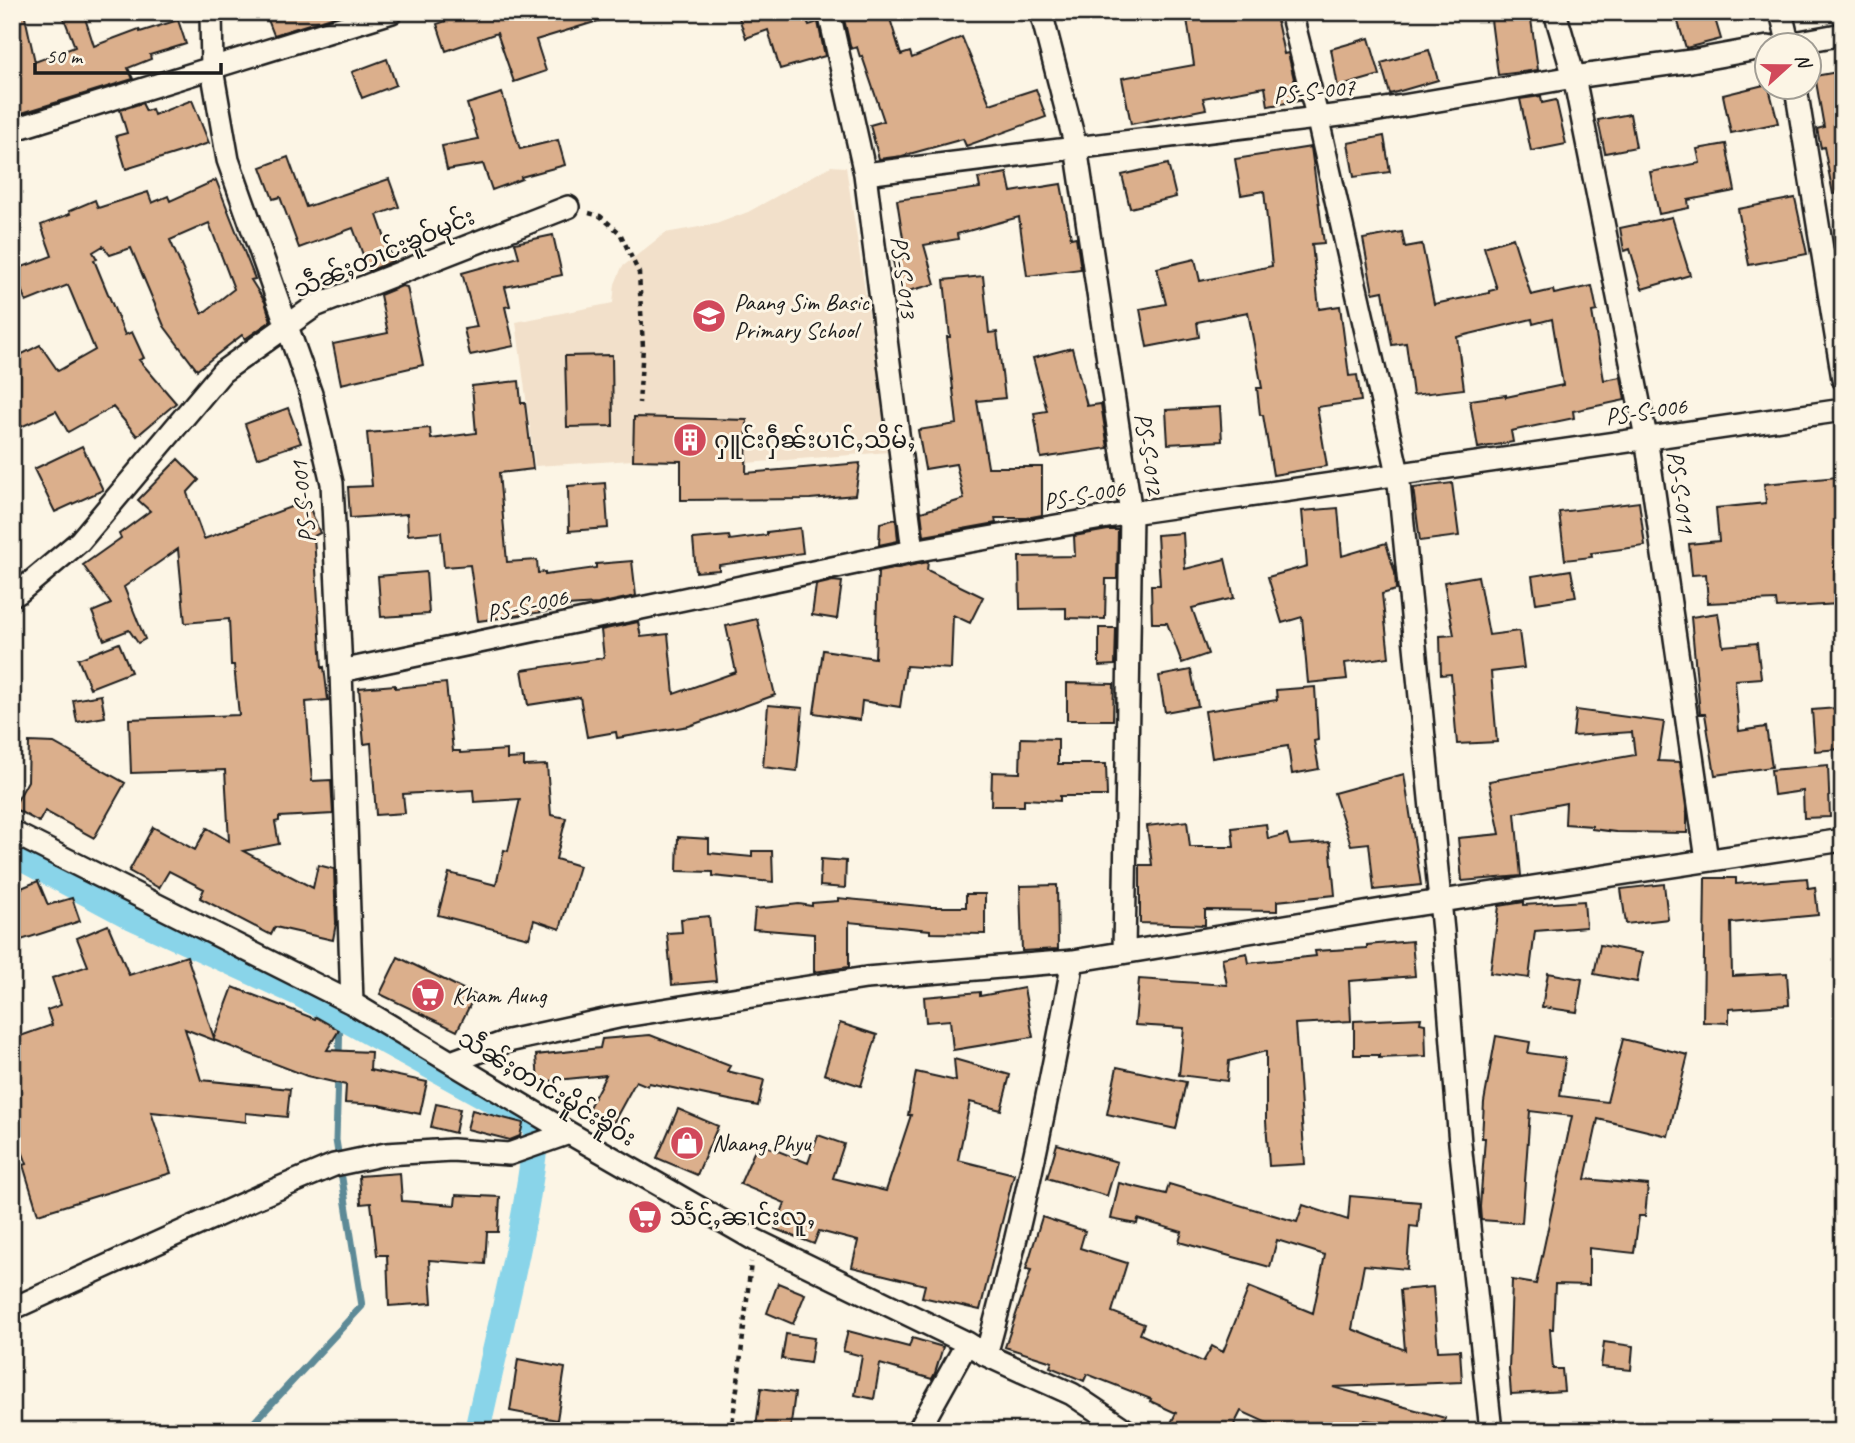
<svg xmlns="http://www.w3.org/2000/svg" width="1855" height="1443" viewBox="0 0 1855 1443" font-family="Caveat,'Noto Sans Myanmar',sans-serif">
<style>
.built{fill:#f2e0ca}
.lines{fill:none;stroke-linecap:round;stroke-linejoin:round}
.stream{stroke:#5d8a97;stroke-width:7}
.canal{stroke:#89d4e9;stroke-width:26}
.building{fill:#dbaf8c;stroke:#1c1c1c;stroke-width:2;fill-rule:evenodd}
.minor-casing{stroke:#1c1c1c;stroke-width:26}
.path{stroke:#1c1c1c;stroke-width:4.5;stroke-dasharray:5 5;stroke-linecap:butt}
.minor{stroke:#fcf5e5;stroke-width:21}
.labels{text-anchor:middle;stroke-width:6;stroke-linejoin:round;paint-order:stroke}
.street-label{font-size:24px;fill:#1c1c1c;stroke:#fcf5e5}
.poi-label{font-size:24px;fill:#1c1c1c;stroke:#fcf5e5;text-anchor:start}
</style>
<rect width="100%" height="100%" fill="#fcf5e5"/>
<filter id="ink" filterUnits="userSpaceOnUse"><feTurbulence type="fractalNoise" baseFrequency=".0143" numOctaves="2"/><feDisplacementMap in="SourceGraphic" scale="14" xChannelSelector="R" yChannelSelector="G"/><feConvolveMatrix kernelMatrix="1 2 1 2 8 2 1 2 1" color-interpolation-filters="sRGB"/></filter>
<g filter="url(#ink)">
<!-- built -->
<path class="built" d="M831 166 846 167 890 452 746 463 633 460 535 466 516 322 613 303 615 284 622 267 665 233 716 224 748 212Z"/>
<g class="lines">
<!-- stream -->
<path class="stream" d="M339 1058 340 1016
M246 1431 362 1306 336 1140 338 1073"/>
<!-- canal -->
<path class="canal" d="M12 853 130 916 300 994 537 1125C527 1228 499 1329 477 1431"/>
</g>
<!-- building -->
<path class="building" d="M12 12H24L35 62 75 47 64 18 80 12H83L94 46 139 29 140 32 178 20 186 44 150 55 151 59 128 68 133 79 12 116Z
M265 12H337L338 15 274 35Z
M472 12H610L611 17 536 40 546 71 514 82 497 33 446 51 437 24Z
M737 12H810V15L805 16 809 25 818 22 825 56 780 69 768 30 746 38Z
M853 12H888L901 55 910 52 912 58 962 37 990 104 1036 89 1046 117 966 146 963 139 902 156 879 159 870 125 884 121 862 56 860 57 857 47 851 49 843 15Z
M1186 12H1275L1284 54 1288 53 1299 101 1268 106 1265 87 1203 98 1206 109 1131 124 1122 78 1194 65Z
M1490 12H1530L1538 70 1498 75Z
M1675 12H1713L1721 39 1686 48Z
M1369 38 1380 75 1338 87 1331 49Z
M1429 50 1438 80 1390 94 1381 63Z
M387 59 396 85 362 98 352 72Z
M1843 71V193L1833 194 1824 147 1821 148 1817 129 1824 127 1815 76Z
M1768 84 1778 123 1731 133 1723 95Z
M502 93 520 149 558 140 565 165 521 177 522 179 492 190 483 164 447 170 442 146 478 139 467 104Z
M1541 96 1542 103 1556 100 1566 144 1531 151 1520 99Z
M192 100 209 143 126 169 116 136 127 133 120 110 142 103 146 111 152 109 154 115Z
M1630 114 1636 147 1605 153 1598 120Z
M1384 136 1390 172 1354 177 1348 143Z
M1726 144 1735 191 1688 200 1689 208 1659 214 1650 172 1700 163 1697 149Z
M1311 147 1324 243 1312 244 1319 309 1340 306 1349 376 1357 375 1361 401 1317 407 1327 466 1273 475 1263 415H1260L1257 388H1262L1248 312 1197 322 1199 337 1147 347 1140 309 1166 304 1157 268 1195 259 1200 281 1272 266 1264 191 1241 195 1235 159Z
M288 157 306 207 389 179 399 207 377 215 393 261 369 271 353 228 299 248 280 197 273 199 261 167Z
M1168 164 1176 197 1130 208 1122 175Z
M1007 173 1011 192 1061 184 1071 238 1076 237 1081 269 1027 276 1019 217 957 234 958 239 924 245 935 284 901 293 893 261 906 257 897 200 980 188 978 178Z
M216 180 255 279 251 280 265 302 271 321 245 339 242 335 197 370 164 326 131 248 110 255 103 246 93 252 97 259 94 260 125 335 132 332 144 358 139 360 176 403 137 436 113 407 68 432 56 411 12 431V359L40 345 58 371 95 350 68 285 26 302 14 270 52 256 41 225 70 214 69 211 95 200 98 208 148 192 152 203 168 196 170 201ZM209 223 234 289 202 314 170 240Z
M1795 198 1807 254 1749 265 1738 209Z
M1672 217 1690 275 1642 289 1630 249 1624 251 1620 228Z
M1402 232 1405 247 1422 244 1434 304 1489 293V291L1497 289 1484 247 1513 238 1531 295 1553 290 1554 294 1592 286 1597 311 1592 312 1604 380 1621 377 1625 400 1573 411 1574 418 1511 431 1513 442 1478 448 1470 400 1506 395V397L1563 385 1552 319 1533 324 1532 319 1457 337 1464 389 1413 395 1406 343 1392 345 1383 291 1373 293 1363 239Z
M553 235 562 275 505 287 510 306 505 307 514 346 470 355 464 329 477 327 462 273 519 257 515 243Z
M983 276 989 333 997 332 1005 398 977 401 988 467H1042V515L1026 518H995L996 523 924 536 921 512 964 499 956 464 925 469 918 430 957 424 947 337H950L944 280Z
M402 286 407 287 423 365 341 384 333 344 388 333 380 295Z
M1072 348 1087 406 1101 404 1108 448 1041 458 1034 413 1047 411 1033 358Z
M612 355 613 426 567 427 565 356Z
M519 381 521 403H525L533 469 499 473 507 562 537 560 538 573 545 572V575L596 568V564L632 561 636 596 598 604 551 607V611L478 621 470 565 444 567 441 532 408 535 407 514 350 518 348 487 372 486 367 433 430 428 431 439 476 433 472 386Z
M1220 407 1222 441 1168 444 1166 410Z
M288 408 301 443 257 458 245 424Z
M634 417 747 420 746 473 860 463 855 495 810 499 681 500V461L633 460Z
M82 446 103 490 55 512 34 469Z
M178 459 199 480 187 493 204 539 307 501 320 533 314 536 322 668 324 667 328 700 306 702 312 781 331 780 333 814 279 817V821L275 822 279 844 243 851 313 888 318 865 334 869 336 923 333 940 275 927 271 935 200 898 204 889 169 871 159 888 129 871 153 827 195 850 207 828 229 841 225 770 131 773 129 719 239 715 234 665H231L229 619 185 623 178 549 124 587 145 639 138 643 129 630 104 640 92 612 111 604 83 565 121 538 119 534 150 511 138 500Z
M1837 477 1843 536V564L1835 565 1838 604 1777 608 1776 600 1708 603 1706 574 1692 575 1689 544 1719 541 1716 508 1766 503 1764 484Z
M605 483 608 528 569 531 568 486Z
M1452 483 1459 536 1420 541 1413 488Z
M1639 502 1645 546 1591 553 1592 557 1565 560 1559 512Z
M1338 508 1342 556 1386 543 1395 573 1396 590 1382 594 1389 657 1345 663 1347 679 1308 683 1302 617 1282 623 1268 577 1307 566 1302 511Z
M896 519 898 541 879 545 880 523Z
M800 528 803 553 719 565V570L696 572 693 539 729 536 730 540 767 535V532Z
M1108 530H1118L1117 579H1106L1105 619 1066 618V608L1020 609 1019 557 1075 556 1074 536Z
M1183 533 1185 569 1225 559 1234 598 1192 608 1208 654 1182 663 1167 623H1152L1151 585H1160L1157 535Z
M928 562 927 570 983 597 970 623 953 615 951 669 906 666 900 707 862 701 860 720 814 713 823 650 875 658 878 572Z
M1571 570 1576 597 1536 603 1532 576Z
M426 572 429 614 381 617 378 576Z
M1478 576 1489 635 1519 631 1524 668 1491 672 1497 742 1457 744 1451 674 1441 675 1440 636 1454 635 1444 582Z
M833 581 842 582 837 619 812 615 816 585Z
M1718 613 1723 646 1757 643 1761 678 1735 680 1739 731 1766 727 1772 767 1715 775 1705 714H1700L1691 617Z
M757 619 775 695 689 726 617 738 616 732 587 737 580 697 528 705 522 670 604 658 601 630 638 622 641 637 668 634 674 694 736 672 726 626Z
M1099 628H1116L1115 665 1099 666Z
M119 643 131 672 90 688 78 659Z
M1191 670 1198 706 1165 712 1159 676Z
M446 683 453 751H460V753L507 750V759L524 758V766L547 765 551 815 566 818 556 859 579 866 560 929 534 920 529 938 438 915 449 873 496 885 504 850 508 851 520 799 474 802 473 790 403 794 405 813 376 815 371 743 364 744 359 688 395 685V688Z
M1067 683 1114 684 1113 720H1067Z
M1315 687 1318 740 1314 741 1319 769 1292 774 1288 746 1212 758 1205 711 1277 700 1276 690Z
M101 695 105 717 77 722 73 700Z
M768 705 803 708 797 771 763 767Z
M1837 708 1840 749 1815 751 1812 710Z
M1576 710 1664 722 1658 761 1680 762 1687 814V833L1616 832 1592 829V826L1565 824 1566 803 1515 813 1521 876 1462 881 1458 838 1500 834 1489 781 1635 755 1632 732 1573 736Z
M1021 738 1058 739V764H1106L1107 796H1060V801L1024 799V806H991L992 772 1020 773Z
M29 742 54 743 125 783 94 838 45 811 39 822 13 808 28 781Z
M1828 765 1830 817 1804 818 1803 791 1774 795 1771 770Z
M1404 774 1421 885 1374 890 1369 843 1351 845 1334 793Z
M1187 821 1190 847H1234L1232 828 1266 824 1268 839 1287 834 1290 845 1330 842 1335 895 1277 901V911L1205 910V925L1140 923V865H1152L1147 826Z
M678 837 709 839V853L752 857V851H772L773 882 713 876V872L677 871Z
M821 859 846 861 845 888 820 886Z
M1705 878H1736V884L1807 878 1808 888 1815 887 1818 915 1731 923 1732 976 1787 973 1789 1005 1729 1009V1023L1703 1022Z
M38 881 48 905 72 898 80 921 12 943V892Z
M1664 884 1668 919 1626 924 1621 889Z
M1057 885 1058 949 1022 951 1020 886Z
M966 894H985V934L930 933V930L849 922V967L814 972V934L753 929 755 909 799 904 812 906V903L838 901V898L931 907H966Z
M1584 901 1586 927 1535 931 1529 978 1490 973 1499 906 1524 902V905Z
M709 916 716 981 672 985 667 933 682 932 681 919Z
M108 925 129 975 187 956 214 1038 233 987 315 1019 316 1017 339 1030 327 1050 371 1052 370 1070 427 1082 420 1114 379 1105 345 1103 346 1085 307 1076 185 1029 201 1080 290 1089 287 1117 246 1113V1122L151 1112 171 1173 38 1214 23 1165 27 1164 12 1124V1039L52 1025 47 1010 61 1005 52 978 88 966 77 938Z
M1412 941 1415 976 1349 981 1351 1021 1295 1024 1305 1164 1269 1166 1266 1121V1051L1229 1061 1227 1081 1179 1075 1184 1028 1135 1025 1139 979 1227 985 1222 958 1247 953 1249 963 1316 956 1315 951 1367 948V945Z
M1600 945 1642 953 1637 982 1594 974Z
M398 957 475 995 457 1031 380 994Z
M1548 973 1582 979 1577 1012 1542 1007Z
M1024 988 1033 1037 953 1050 950 1020 926 1022 924 997 980 992V996Z
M1421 1018 1420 1023 1425 1024 1426 1056 1379 1058V1055H1354V1021Z
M840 1023 877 1035 861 1086 824 1074Z
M650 1035 730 1066 727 1071 764 1080 758 1106 649 1083 648 1086 636 1081 612 1125 587 1111 606 1075 538 1082 536 1055 600 1048 602 1039Z
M1496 1036 1530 1042 1528 1053 1565 1058 1560 1096 1607 1102 1623 1039 1688 1055 1668 1136 1598 1119 1585 1179 1648 1185 1645 1216H1639L1634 1253 1589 1248V1285L1555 1284 1553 1329H1550L1553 1369H1562L1564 1391 1511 1394 1509 1369 1512 1280 1536 1284 1572 1116 1530 1111 1522 1223 1481 1220 1480 1207 1485 1138H1482L1484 1102Z
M954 1059 1010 1075 1001 1110 970 1102 958 1160 1014 1174 980 1310 922 1297 925 1285 852 1267 858 1241 819 1231 814 1244 775 1229 785 1203 740 1184 758 1143 808 1163 818 1135 844 1144 833 1178 886 1191 911 1115H908L916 1072 956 1081Z
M1117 1067 1186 1082 1176 1129 1107 1114Z
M436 1104 460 1109 455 1133 431 1127Z
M678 1109 718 1126 697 1175 657 1158Z
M472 1110 523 1123 520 1136 510 1140 467 1129Z
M1057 1144 1117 1162 1107 1196 1047 1178Z
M400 1173 402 1201 455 1205 456 1195 500 1197 498 1232H487L485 1264 429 1260 432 1303 389 1306 387 1255H377L371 1203 361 1204 359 1176Z
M1119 1183 1166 1194 1169 1184 1297 1222 1303 1205 1348 1220 1350 1196 1420 1202 1418 1227 1410 1226 1407 1269 1364 1265 1352 1329 1405 1350 1400 1290 1433 1287 1438 1351 1460 1350 1462 1382 1333 1387 1445 1418 1443 1430 1365 1420 1360 1431H1285L1241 1411 1231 1431H1167L1176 1413 1150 1401 1151 1399 1087 1374 1084 1381 1050 1367 1052 1362 1005 1347 1031 1270 1026 1269 1042 1217 1085 1231 1080 1248 1127 1263 1112 1312 1144 1324 1140 1334 1203 1362 1212 1346 1223 1352 1249 1287 1313 1313 1325 1255 1277 1240 1270 1267 1179 1242 1182 1232 1138 1219 1137 1224 1111 1219Z
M778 1283 805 1294 793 1324 767 1313Z
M848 1331 909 1347 912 1338 943 1347 935 1373 932 1379 880 1364 874 1399 855 1395 862 1356 843 1351Z
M786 1334 814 1338 810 1363 782 1359Z
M1604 1342 1633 1346 1631 1370 1601 1367Z
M518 1359 565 1368 557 1420 510 1411Z
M761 1388 795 1393 790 1431 756 1427Z"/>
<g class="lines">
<!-- minor casing -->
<g class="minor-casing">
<path id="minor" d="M211 12 212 69 228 160 311 394 332 483 341 671 352 1003
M829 12 865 174 913 551
M1041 12 1076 147 1131 513 1124 952
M1291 12 1317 116 1398 473 1443 931 1460 1143 1491 1431
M1555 12 1574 77 1646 437 1707 860
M1781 12 1789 46
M1778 46 1843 34
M1796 88 1843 379
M12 130 392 12
M865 174 1373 111 1574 77 1691 61 1768 47
M12 594 18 593 80 541 222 372 315 306 568 207
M341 671 913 551 1131 513 1843 410
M12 832 352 1003 569 1133 757 1241 967 1343 986 1355 1072 1394 1127 1431
M451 1062 508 1041 618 1017 866 978 1073 961 1382 910 1843 840
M12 1309 258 1197 334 1165 386 1154 452 1150 509 1154 569 1133
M986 1355C1022 1226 1049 1093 1073 961
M918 1431 967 1343"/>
</g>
<!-- path -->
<path class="path" d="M589 213 600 216 620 233 639 273 643 348 639 403
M731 1431 738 1382 751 1262"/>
<!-- minor -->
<use href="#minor" class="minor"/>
</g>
</g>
<!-- icons -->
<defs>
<g id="school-disc" transform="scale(1.75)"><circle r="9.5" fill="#d1495b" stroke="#fcf5e5"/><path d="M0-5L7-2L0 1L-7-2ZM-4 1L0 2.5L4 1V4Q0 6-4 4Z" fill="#fff"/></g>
<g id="building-disc" transform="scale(1.75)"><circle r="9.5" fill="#d1495b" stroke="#fcf5e5"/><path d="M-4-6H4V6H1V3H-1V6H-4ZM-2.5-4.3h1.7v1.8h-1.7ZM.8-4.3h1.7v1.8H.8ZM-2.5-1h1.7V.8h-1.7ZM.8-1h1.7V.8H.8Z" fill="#fff"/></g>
<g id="supermarket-disc" transform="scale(1.75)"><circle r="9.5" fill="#d1495b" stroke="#fcf5e5"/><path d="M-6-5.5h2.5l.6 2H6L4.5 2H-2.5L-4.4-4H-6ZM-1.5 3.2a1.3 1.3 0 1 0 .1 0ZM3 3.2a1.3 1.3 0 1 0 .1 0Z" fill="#fff"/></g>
<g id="shop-disc" transform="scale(1.75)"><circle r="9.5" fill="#d1495b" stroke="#fcf5e5"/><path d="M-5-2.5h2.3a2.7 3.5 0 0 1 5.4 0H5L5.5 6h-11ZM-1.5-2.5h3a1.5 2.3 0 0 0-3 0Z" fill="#fff"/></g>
</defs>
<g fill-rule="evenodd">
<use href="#school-disc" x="709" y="316"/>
<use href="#building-disc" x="690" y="440"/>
<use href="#supermarket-disc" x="428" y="995"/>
<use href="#shop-disc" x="687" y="1143"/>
<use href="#supermarket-disc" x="645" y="1217"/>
</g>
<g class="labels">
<!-- street labels -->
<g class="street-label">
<text transform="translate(1314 91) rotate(-6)" y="8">PS-S-007</text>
<text transform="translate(384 253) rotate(-23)" y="8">သဵၼ်ႈတၢင်းၶူဝ်မုင်း</text>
<text transform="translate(904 277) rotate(83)" y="8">PS-S-013</text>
<text transform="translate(1646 411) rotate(-8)" y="8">PS-S-006</text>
<text transform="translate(1149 454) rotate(81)" y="8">PS-S-012</text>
<text transform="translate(1681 492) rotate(82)" y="8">PS-S-011</text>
<text transform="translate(1084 495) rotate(-10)" y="8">PS-S-006</text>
<text transform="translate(303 502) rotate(-96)" y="8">PS-S-001</text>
<text transform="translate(527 605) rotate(-12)" y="8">PS-S-006</text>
<text transform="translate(547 1088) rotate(31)" y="8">သဵၼ်ႈတၢင်းမိူင်းၶိူဝ်း</text>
</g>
<!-- poi labels -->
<g class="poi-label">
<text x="734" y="310">Paang Sim Basic<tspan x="734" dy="28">Primary School</tspan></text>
<text x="714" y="448">ႁူင်းႁဵꧣ်းပၢင်ႇသိမ်ႇ</text>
<text x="452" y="1003">Kham Aung</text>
<text x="712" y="1151">Naang Phyu</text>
<text x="670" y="1225">သႅင်ႇၼၢင်းလူႇ</text>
</g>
</g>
<!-- margin -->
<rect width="1855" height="1443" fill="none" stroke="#fcf5e5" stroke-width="42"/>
<rect x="21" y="21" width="1813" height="1401" fill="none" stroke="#1c1c1c" stroke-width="2.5" filter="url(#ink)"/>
<!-- north arrow -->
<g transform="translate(1788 66) rotate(69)"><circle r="33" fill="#fcf5e5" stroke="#a29e95" stroke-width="2"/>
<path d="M0-5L12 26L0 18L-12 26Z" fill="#d1495b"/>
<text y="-10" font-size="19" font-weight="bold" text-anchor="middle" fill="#1c1c1c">N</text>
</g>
<!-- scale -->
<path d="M35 63v10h186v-10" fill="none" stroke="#1c1c1c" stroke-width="3.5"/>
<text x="46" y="63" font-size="21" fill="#1c1c1c" stroke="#fcf5e5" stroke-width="5" paint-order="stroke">50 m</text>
</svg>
